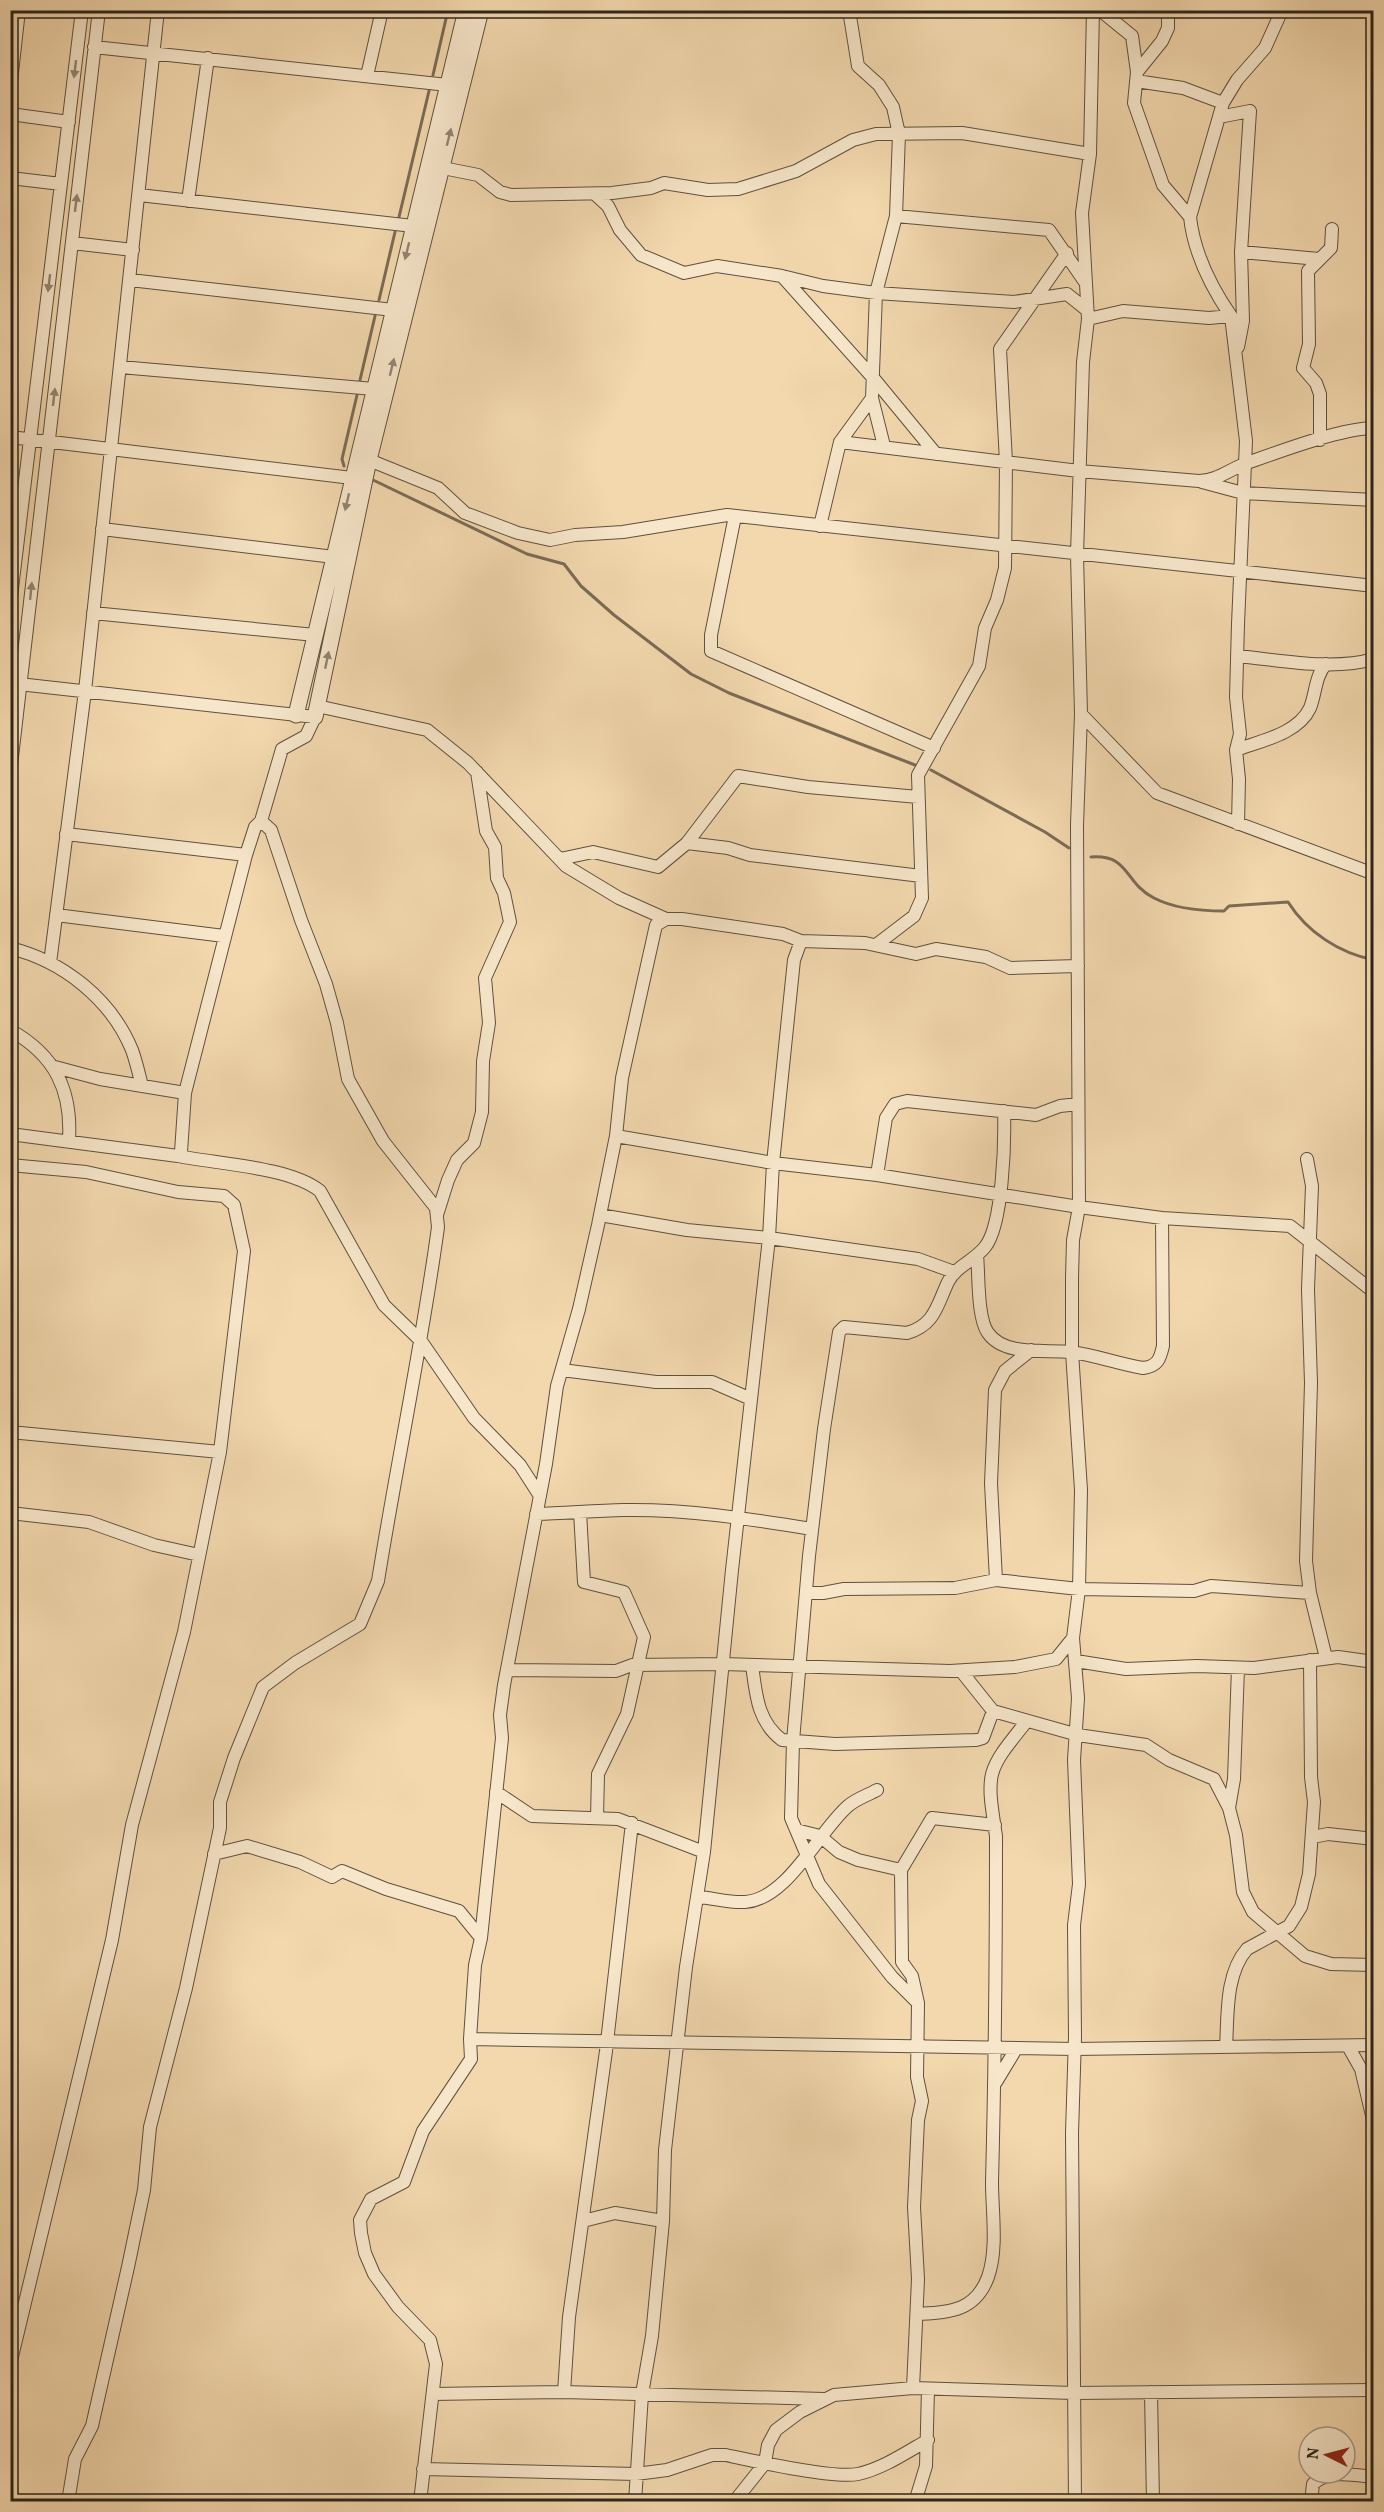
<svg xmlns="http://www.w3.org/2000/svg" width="1384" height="2512" viewBox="0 0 1384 2512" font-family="Vollkorn,serif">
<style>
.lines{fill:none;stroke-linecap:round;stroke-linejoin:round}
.stream{stroke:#7c6b55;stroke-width:3}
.minor-casing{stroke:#5e513f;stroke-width:14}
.tertiary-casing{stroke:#5e513f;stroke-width:17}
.minor{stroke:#f7e6ca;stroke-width:12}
.tertiary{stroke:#f7e6ca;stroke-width:15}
.oneway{fill:#928572}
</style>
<rect width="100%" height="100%" fill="#f3d8ae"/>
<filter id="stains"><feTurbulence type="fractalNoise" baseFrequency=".00333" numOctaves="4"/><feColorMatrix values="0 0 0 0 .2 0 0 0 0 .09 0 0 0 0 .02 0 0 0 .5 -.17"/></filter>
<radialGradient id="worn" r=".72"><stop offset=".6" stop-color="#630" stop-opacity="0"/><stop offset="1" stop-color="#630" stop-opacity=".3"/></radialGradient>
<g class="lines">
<!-- stream -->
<path class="stream" d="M433 75 448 10
M399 217 429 91
M379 300 395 232
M360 380 375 316
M344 466 342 459 357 395
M371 479 527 554 564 564 581 586 614 615 691 674 729 693 915 765
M931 770 1045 832 1069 848
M1091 857C1130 854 1124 883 1154 898 1175 909 1201 911 1224 911L1229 906 1288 902C1307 932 1339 953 1374 960"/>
<!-- minor casing -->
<g class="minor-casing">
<path id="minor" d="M849 10 858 66 879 85 893 107 899 134 896 216 876 293 872 398 884 446
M1100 10 1132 36 1137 72
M1168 10V28L1162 41 1137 72 1134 103 1163 185 1190 217
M94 47 448 85
M367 76 382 10
M1136 81 1183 88 1223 103
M10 91 19 10
M10 114 69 122
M1219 117 1250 111 1241 252 1243 321 1238 347
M433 166 478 175 500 192 511 195 612 193 651 188 664 183 708 190 738 189 796 171 853 140 876 134 962 133 1090 154
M10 178 61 184
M139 195 413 226
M596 195 608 206 620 230 641 255 684 273 717 266 782 276 823 286 876 293 1014 302 1067 294 1087 310
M188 201 208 58
M896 216 1049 230 1085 282
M72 243 133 250
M1241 252 1319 259
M782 276 875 380 936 454
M130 280 393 310
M1088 319 1123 311 1209 318 1231 316
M120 367 374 389
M10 437 352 478
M1320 440V394L1316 383 1303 368 1309 344 1308 271 1331 248 1332 229
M840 442 1079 471 1199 481C1217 481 1230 469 1247 463 1278 452 1342 428 1374 428
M369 460 438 488 465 513 518 533 550 540 575 535 623 532 727 515 1374 586
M1202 482 1243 493 1374 500
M735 516 711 635V651L934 748
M820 526 840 442 872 398
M102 529 334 557
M10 605 82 10
M93 613 315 635
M1237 656C1281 660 1331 671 1374 659
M10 683 315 717 306 736 282 749 261 821 271 830 301 920 326 984 337 1023 348 1079 383 1141 436 1208 438 1227C422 1345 397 1462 378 1581L360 1624 295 1663 263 1687 234 1758 220 1802V1828L186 1988 150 2127 144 2190 128 2267 92 2426 75 2459 68 2502
M317 706 427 730 468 763 566 866 619 898 666 919
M1081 714 1157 793 1374 874
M1236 750C1260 741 1298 734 1310 708 1316 693 1315 676 1326 664
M10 774 99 10
M1238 824 1239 779 1236 750 1240 734 1236 697 1238 624 1246 441 1231 316C1211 287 1194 253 1190 217L1223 103 1237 80 1265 48 1282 10
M66 834 246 855
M687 843 738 776 808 787 918 797
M560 859 593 852 658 867 687 843 728 848 750 855 921 876
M56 915 224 936
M801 941 794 960 773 1163 769 1238 918 1259 954 1272
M876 945 914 916 922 898 918 775 979 666 985 628 997 600 1005 568 1006 462 1000 349 1067 253
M10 948C63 961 111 999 132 1050 136 1061 139 1074 142 1086
M50 963 85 691 158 10
M10 1030C55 1055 72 1090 69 1140
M55 1067 100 1079 185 1093
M10 1134 178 1156 181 1152 185 1093 246 855 255 827 261 821
M616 1136 773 1163 877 1175 1079 1207 1162 1218 1290 1226 1374 1292
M178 1156C218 1164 290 1167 320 1191L384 1305 421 1341 474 1418 520 1465 540 1496
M1307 1159 1312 1186 1308 1289 1311 1383 1306 1561 1310 1593 1326 1658
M10 1165 86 1172 178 1192 224 1196 234 1205 244 1251 220 1452 184 1632 132 1825 112 1940 10 2365
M877 1175 886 1118 895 1104 907 1101 1036 1115 1060 1106 1078 1104
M437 1215 448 1180 457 1160 474 1143 482 1112 483 1061 489 1023 485 978 510 922 504 893 497 878 495 847 486 831 477 772
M600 1215 687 1230 769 1238 732 1570 704 1852 686 1967 665 2150 663 2221 652 2336 642 2394 635 2502
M977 1255C979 1274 977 1318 988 1333 1005 1357 1046 1349 1071 1352 1095 1355 1119 1364 1143 1368 1158 1366 1160 1359 1163 1346L1162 1218
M562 1370 656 1382H712L751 1399
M10 1432 220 1452
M580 1512 584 1582 624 1592 644 1637 627 1714 598 1774 597 1818
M10 1513 89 1522 154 1545 199 1555
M536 1514C565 1513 594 1511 624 1510 687 1509 750 1519 812 1529
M996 1580 991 1483 995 1390 1005 1371 1031 1350
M807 1593H823L844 1589 955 1588 996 1580 1079 1589 1194 1591 1211 1586 1310 1593
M1076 1661 1126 1669 1197 1666 1254 1668 1338 1657 1374 1662
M752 1665C756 1694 757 1721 782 1740L835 1744 976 1740 983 1738 993 1711
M507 1670 616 1671 632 1665 723 1664 950 1671 1015 1667 1056 1659 1073 1638
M961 1671 993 1711 1078 1735 1146 1745 1169 1760 1214 1779 1229 1808 1236 1835 1243 1892 1253 1912 1305 1956 1331 1964 1374 1965
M496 1792 532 1816 618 1819 704 1852
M1229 1808 1234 1779 1238 1668
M796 1830 820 1836 839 1852 858 1860 901 1870 902 1962 912 1976 918 2003 917 2077 922 2101 918 2120 914 2207 918 2279 913 2388
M1313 1837 1328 1834 1374 1839
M214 1854 247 1846 300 1862 332 1877 342 1871 386 1889 459 1911 481 1938
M901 1870 932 1818 995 1825
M699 1897C713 1898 730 1903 745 1902 788 1899 818 1832 848 1806 856 1799 868 1795 877 1790
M918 2003 892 1977 819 1884 791 1818 793 1741 809 1556 824 1429 839 1332 844 1327 907 1333C935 1325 937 1305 948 1282 956 1266 974 1261 985 1247 1003 1225 1005 1141 1004 1111
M470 2039 1075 2049 1374 2045
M1348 2046 1361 2069 1374 2124
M1226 2047C1228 2016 1225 1974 1247 1949L1289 1926 1301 1907 1309 1874 1314 1802 1311 1777 1310 1660
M996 2082 1016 2049
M583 2221 615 2213 663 2221
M917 2314C949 2312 975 2312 988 2277 998 2249 992 2212 992 2182 995 2066 996 1951 996 1836 986 1771 986 1772 1026 1722
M564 2392 569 2317 606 2051 632 1823
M1151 2392 1153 2502
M433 2394 564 2392 824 2399
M423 2469 636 2474 667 2470 712 2455H726C754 2461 833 2479 858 2474 882 2469 907 2452 928 2440
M420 2502 436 2364 430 2340 398 2307 374 2274 365 2253 361 2233 360 2220 371 2199 404 2182 423 2131 471 2059 470 2039 475 1965 481 1938 502 1738 500 1715 504 1685 546 1464 557 1386 579 1309 598 1225 616 1136 622 1078 656 925 666 919H682L783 934 801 941 865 943 916 954 936 949 986 957 1010 968 1078 966
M734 2502 765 2463 768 2445 776 2430 800 2412 834 2395 913 2388 1074 2393 1374 2390
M915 2502 926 2466 928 2389
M1075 2502 1072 2133 1075 2037 1074 1925 1079 1884 1074 1760 1078 1698 1073 1638 1079 1589 1081 1490 1072 1352V1278L1073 1240 1079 1207 1077 825 1081 714 1077 555 1083 362 1088 319 1082 213 1090 154 1093 10
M1311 2502 1313 2484C1328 2469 1354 2475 1374 2477"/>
</g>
<!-- tertiary casing -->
<g class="tertiary-casing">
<path id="tertiary" d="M296 715 466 10
M315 717 369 460 481 10"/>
</g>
<!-- minor -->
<use href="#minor" class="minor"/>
<!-- tertiary -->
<use href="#tertiary" class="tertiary"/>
</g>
<!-- one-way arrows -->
<defs><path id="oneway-solid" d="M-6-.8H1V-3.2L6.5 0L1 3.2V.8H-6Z" transform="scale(1.5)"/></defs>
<g class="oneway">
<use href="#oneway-solid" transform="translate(75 69) rotate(97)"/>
<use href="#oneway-solid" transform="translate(449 137) rotate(-76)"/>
<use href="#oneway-solid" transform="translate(76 203) rotate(-83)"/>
<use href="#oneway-solid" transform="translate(407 251) rotate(104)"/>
<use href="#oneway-solid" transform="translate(49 283) rotate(97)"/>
<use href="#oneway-solid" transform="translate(392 367) rotate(-76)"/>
<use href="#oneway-solid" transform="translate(54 397) rotate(-83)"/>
<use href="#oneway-solid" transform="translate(347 502) rotate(103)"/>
<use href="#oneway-solid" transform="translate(31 591) rotate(-84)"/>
<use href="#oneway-solid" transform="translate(327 660) rotate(-78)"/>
</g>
<!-- margin -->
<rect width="1384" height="2512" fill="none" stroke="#f3d8ae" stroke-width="36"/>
<rect x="12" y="12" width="1360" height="2488" fill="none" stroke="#2d241a" stroke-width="3"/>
<rect x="18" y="18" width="1348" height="2476" fill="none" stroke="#2d241a" stroke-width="1.5"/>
<!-- north arrow -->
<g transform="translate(1327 2455) rotate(276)"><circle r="28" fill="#f7e6ca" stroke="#a69884" stroke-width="1.5"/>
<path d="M0-4.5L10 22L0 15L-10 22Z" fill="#8f2418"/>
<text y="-9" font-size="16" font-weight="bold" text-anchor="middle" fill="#2d241a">N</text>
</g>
<rect width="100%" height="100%" filter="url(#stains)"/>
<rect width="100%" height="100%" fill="url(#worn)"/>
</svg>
